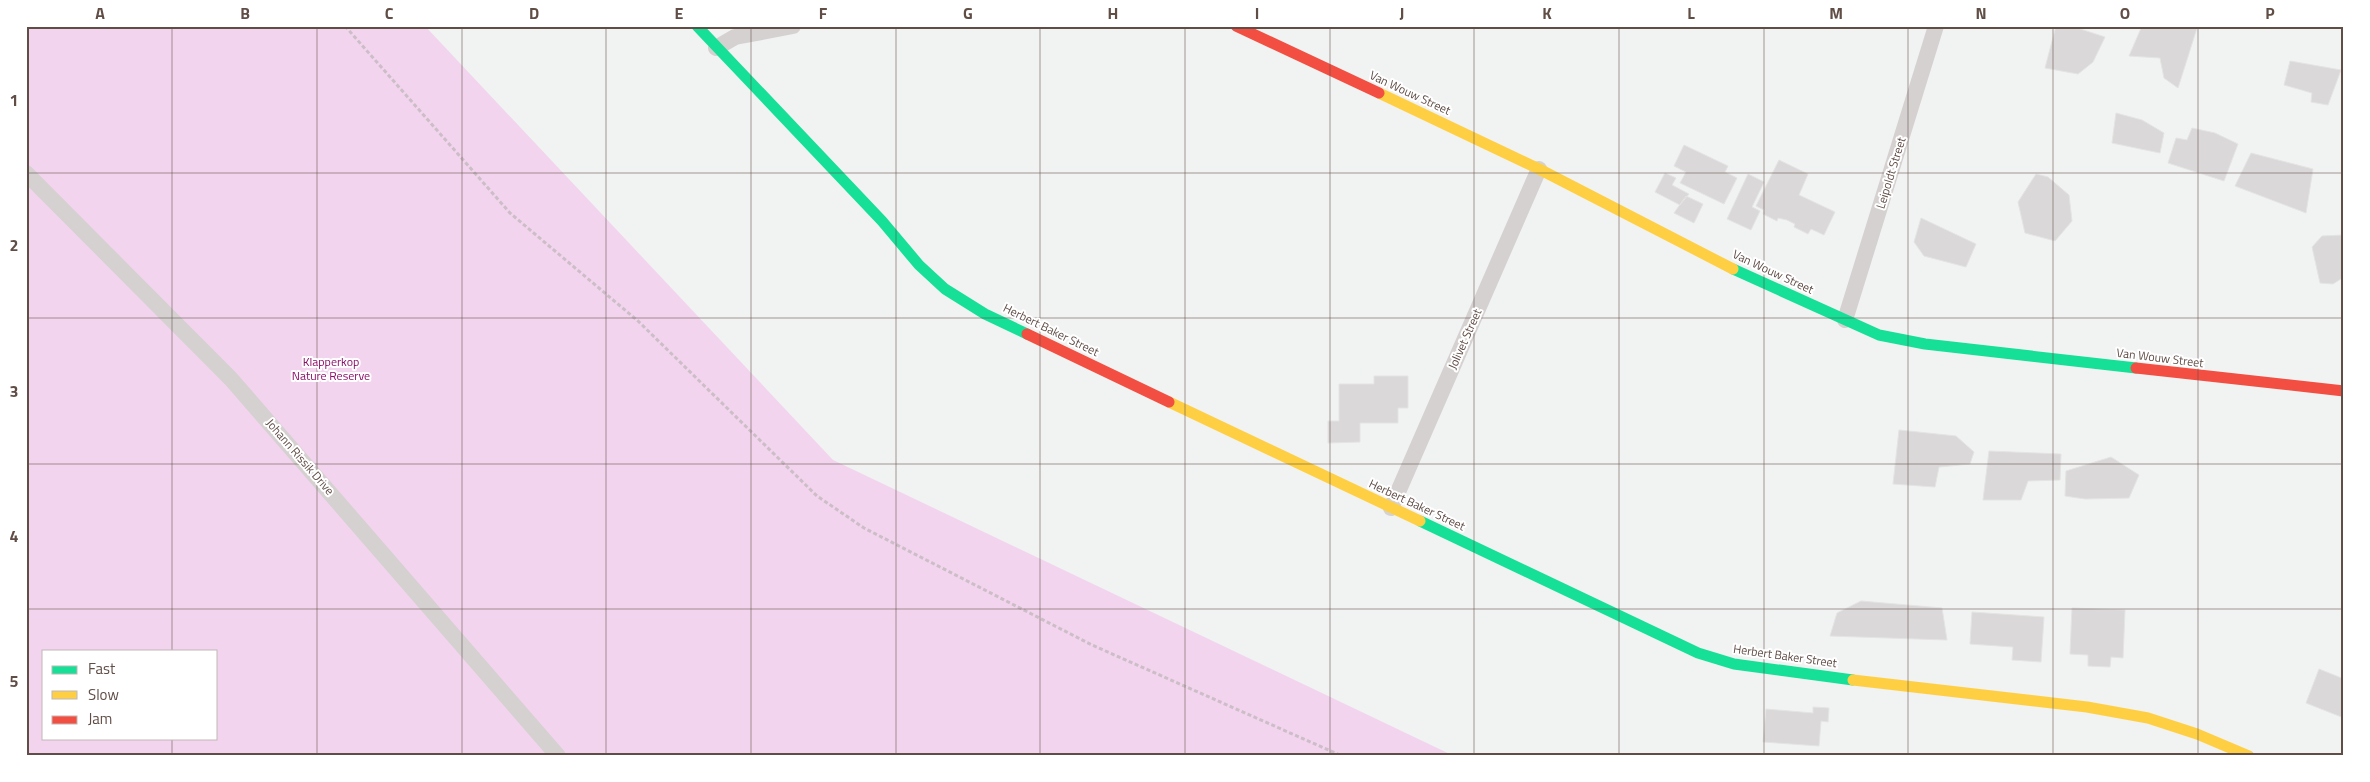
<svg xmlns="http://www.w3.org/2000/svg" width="2370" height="782" viewBox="0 0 2370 782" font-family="'Titillium Web',sans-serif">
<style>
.green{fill:#f3d4ee;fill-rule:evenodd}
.building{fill:#dad8d8;stroke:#e4e4e3}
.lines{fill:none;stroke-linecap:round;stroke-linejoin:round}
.path{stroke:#ccbec6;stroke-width:3;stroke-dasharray:4 2.5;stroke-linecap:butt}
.street{stroke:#d5d1d0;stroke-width:16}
.fast{stroke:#16e098;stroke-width:11}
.slow{stroke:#ffcf43;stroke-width:11}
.jam{stroke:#f24e42;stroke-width:11}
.grid{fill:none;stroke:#604d46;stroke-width:1;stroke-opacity:0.55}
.labels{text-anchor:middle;stroke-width:4;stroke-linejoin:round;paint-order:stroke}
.street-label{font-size:12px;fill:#604d46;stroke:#fff}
.park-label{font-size:12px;fill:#8b0d68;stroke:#fff}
.neatline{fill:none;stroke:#604d46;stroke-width:2}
.grid-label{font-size:16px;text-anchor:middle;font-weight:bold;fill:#604d46}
</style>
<rect width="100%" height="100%" fill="#f1f2f2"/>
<!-- green -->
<path class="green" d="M26 26H425L833 460 1454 756H26ZM44 651H216V738H44Z"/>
<!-- building -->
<path class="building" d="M2056 26H2071L2105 37 2093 62 2078 74 2045 68Z
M2142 26 2197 28 2178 88 2164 78 2160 58 2129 56Z
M2290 61 2341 70 2328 105 2311 102 2312 93 2284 85Z
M2116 113 2142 120 2164 133 2160 153 2112 143Z
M2192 128 2215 133 2238 144 2224 181 2168 163 2176 138 2187 140Z
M1684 145 1728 166 1725 172 1737 178 1724 204 1680 183 1686 172 1674 166Z
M2251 153 2313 169 2306 213 2235 186Z
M1779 160 1808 174 1799 195 1835 212 1824 235 1811 229 1808 234 1794 227 1795 224 1787 220 1778 218 1777 221 1763 214 1764 210 1756 206Z
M1665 173 1676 178 1672 185 1689 194 1680 205 1655 192Z
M1748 174 1764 182 1752 207 1760 211 1751 230 1727 219Z
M2036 174 2048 177 2069 195 2072 221 2055 241 2025 233 2018 202Z
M1686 196 1703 204 1694 223 1674 213Z
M1921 218 1976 244 1966 267 1924 256 1914 242Z
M2344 235V277L2333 284 2320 283 2312 247 2322 236Z
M1374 376H1408V408H1398V423H1360V442L1328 443V421H1339V384H1374Z
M1899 430 1956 436 1974 452 1970 464 1939 467 1935 487 1893 484Z
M1989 451 2061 454 2060 480 2028 481 2021 500H1983Z
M2111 457 2139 475 2129 498 2085 499 2065 496 2066 471Z
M1861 601 1942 608 1947 640 1830 636 1837 613Z
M2072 608 2125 610 2123 658 2111 657 2110 667 2088 666V655L2070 654Z
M1972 612 2044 617 2041 662 2012 660 2013 647 1970 644Z
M2319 669 2344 679V718L2306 703Z
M1813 707 1829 708 1828 722 1821 721 1819 746 1763 742 1766 709 1813 713Z"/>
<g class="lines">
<!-- path -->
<path class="path" d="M345 26 510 213 638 321 817 496 864 528 1092 645 1342 756"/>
<!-- street -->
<path class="street" d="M716 48 735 37 793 26
M26 173 231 379 558 756
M1845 320 1936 26
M1391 508 1539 169"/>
<!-- fast -->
<path class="fast" d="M697 26 882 221 919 265 945 289 985 314 1027 334
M1733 269 1879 335 1925 344 2136 368
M1420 521 1698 653 1734 664 1853 680"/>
<!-- slow -->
<path class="slow" d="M1379 93 1539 169 1733 269
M1169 402 1420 521
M1853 680 2087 707 2148 718 2197 734 2249 756"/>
<!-- jam -->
<path class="jam" d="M1236 26 1379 93
M1027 334 1169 402
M2136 368 2344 391"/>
</g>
<!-- grid -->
<path class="grid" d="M172 26V651M317 26V756M462 26V756M606 26V756M751 26V756M896 26V756M1040 26V756M1185 26V756M1330 26V756M1474 26V756M1619 26V756M1764 26V756M1908 26V756M2053 26V756M2198 26V756M26 173H2344M26 318H2344M26 464H2344M26 609H2344M172 738V756"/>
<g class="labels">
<!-- street labels -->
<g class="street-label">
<text transform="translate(1410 93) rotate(25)" y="4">Van Wouw Street</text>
<text transform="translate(1891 173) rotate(-73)" y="4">Leipoldt Street</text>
<text transform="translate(1773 272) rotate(25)" y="4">Van Wouw Street</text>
<text transform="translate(1051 330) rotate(26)" y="4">Herbert Baker Street</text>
<text transform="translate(1465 339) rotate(-66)" y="4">Jolivet Street</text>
<text transform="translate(2160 358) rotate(7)" y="4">Van Wouw Street</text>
<text transform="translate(300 457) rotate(49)" y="4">Johann Rissik Drive</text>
<text transform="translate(1417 505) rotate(25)" y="4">Herbert Baker Street</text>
<text transform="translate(1785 656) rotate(8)" y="4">Herbert Baker Street</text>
</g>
<!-- park labels -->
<g class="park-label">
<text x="331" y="366">Klapperkop<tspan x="331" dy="14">Nature Reserve</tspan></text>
</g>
</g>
<!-- border -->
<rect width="2370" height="782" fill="none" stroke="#ffffff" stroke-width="55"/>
<!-- legend -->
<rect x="42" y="650" width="175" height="90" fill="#ffffff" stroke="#bfb8b5"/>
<rect x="52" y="666" width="25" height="8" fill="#16e098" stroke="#bfb8b5"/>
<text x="88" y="674" font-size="15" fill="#604d46">Fast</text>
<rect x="52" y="691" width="25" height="8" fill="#ffcf43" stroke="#bfb8b5"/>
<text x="88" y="700" font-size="15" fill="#604d46">Slow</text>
<rect x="52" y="716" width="25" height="8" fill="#f24e42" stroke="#bfb8b5"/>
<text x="88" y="724" font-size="15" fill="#604d46">Jam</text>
<rect x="28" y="28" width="2314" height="726" class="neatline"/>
<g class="grid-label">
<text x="100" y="19">A</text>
<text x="245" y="19">B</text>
<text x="389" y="19">C</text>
<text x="534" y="19">D</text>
<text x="679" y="19">E</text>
<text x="823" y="19">F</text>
<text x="968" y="19">G</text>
<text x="1113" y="19">H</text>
<text x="1257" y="19">I</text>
<text x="1402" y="19">J</text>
<text x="1547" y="19">K</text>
<text x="1691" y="19">L</text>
<text x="1836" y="19">M</text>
<text x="1981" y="19">N</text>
<text x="2125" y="19">O</text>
<text x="2270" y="19">P</text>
<text x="14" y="106">1</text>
<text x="14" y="251">2</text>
<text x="14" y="397">3</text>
<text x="14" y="542">4</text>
<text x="14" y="687">5</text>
</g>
</svg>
